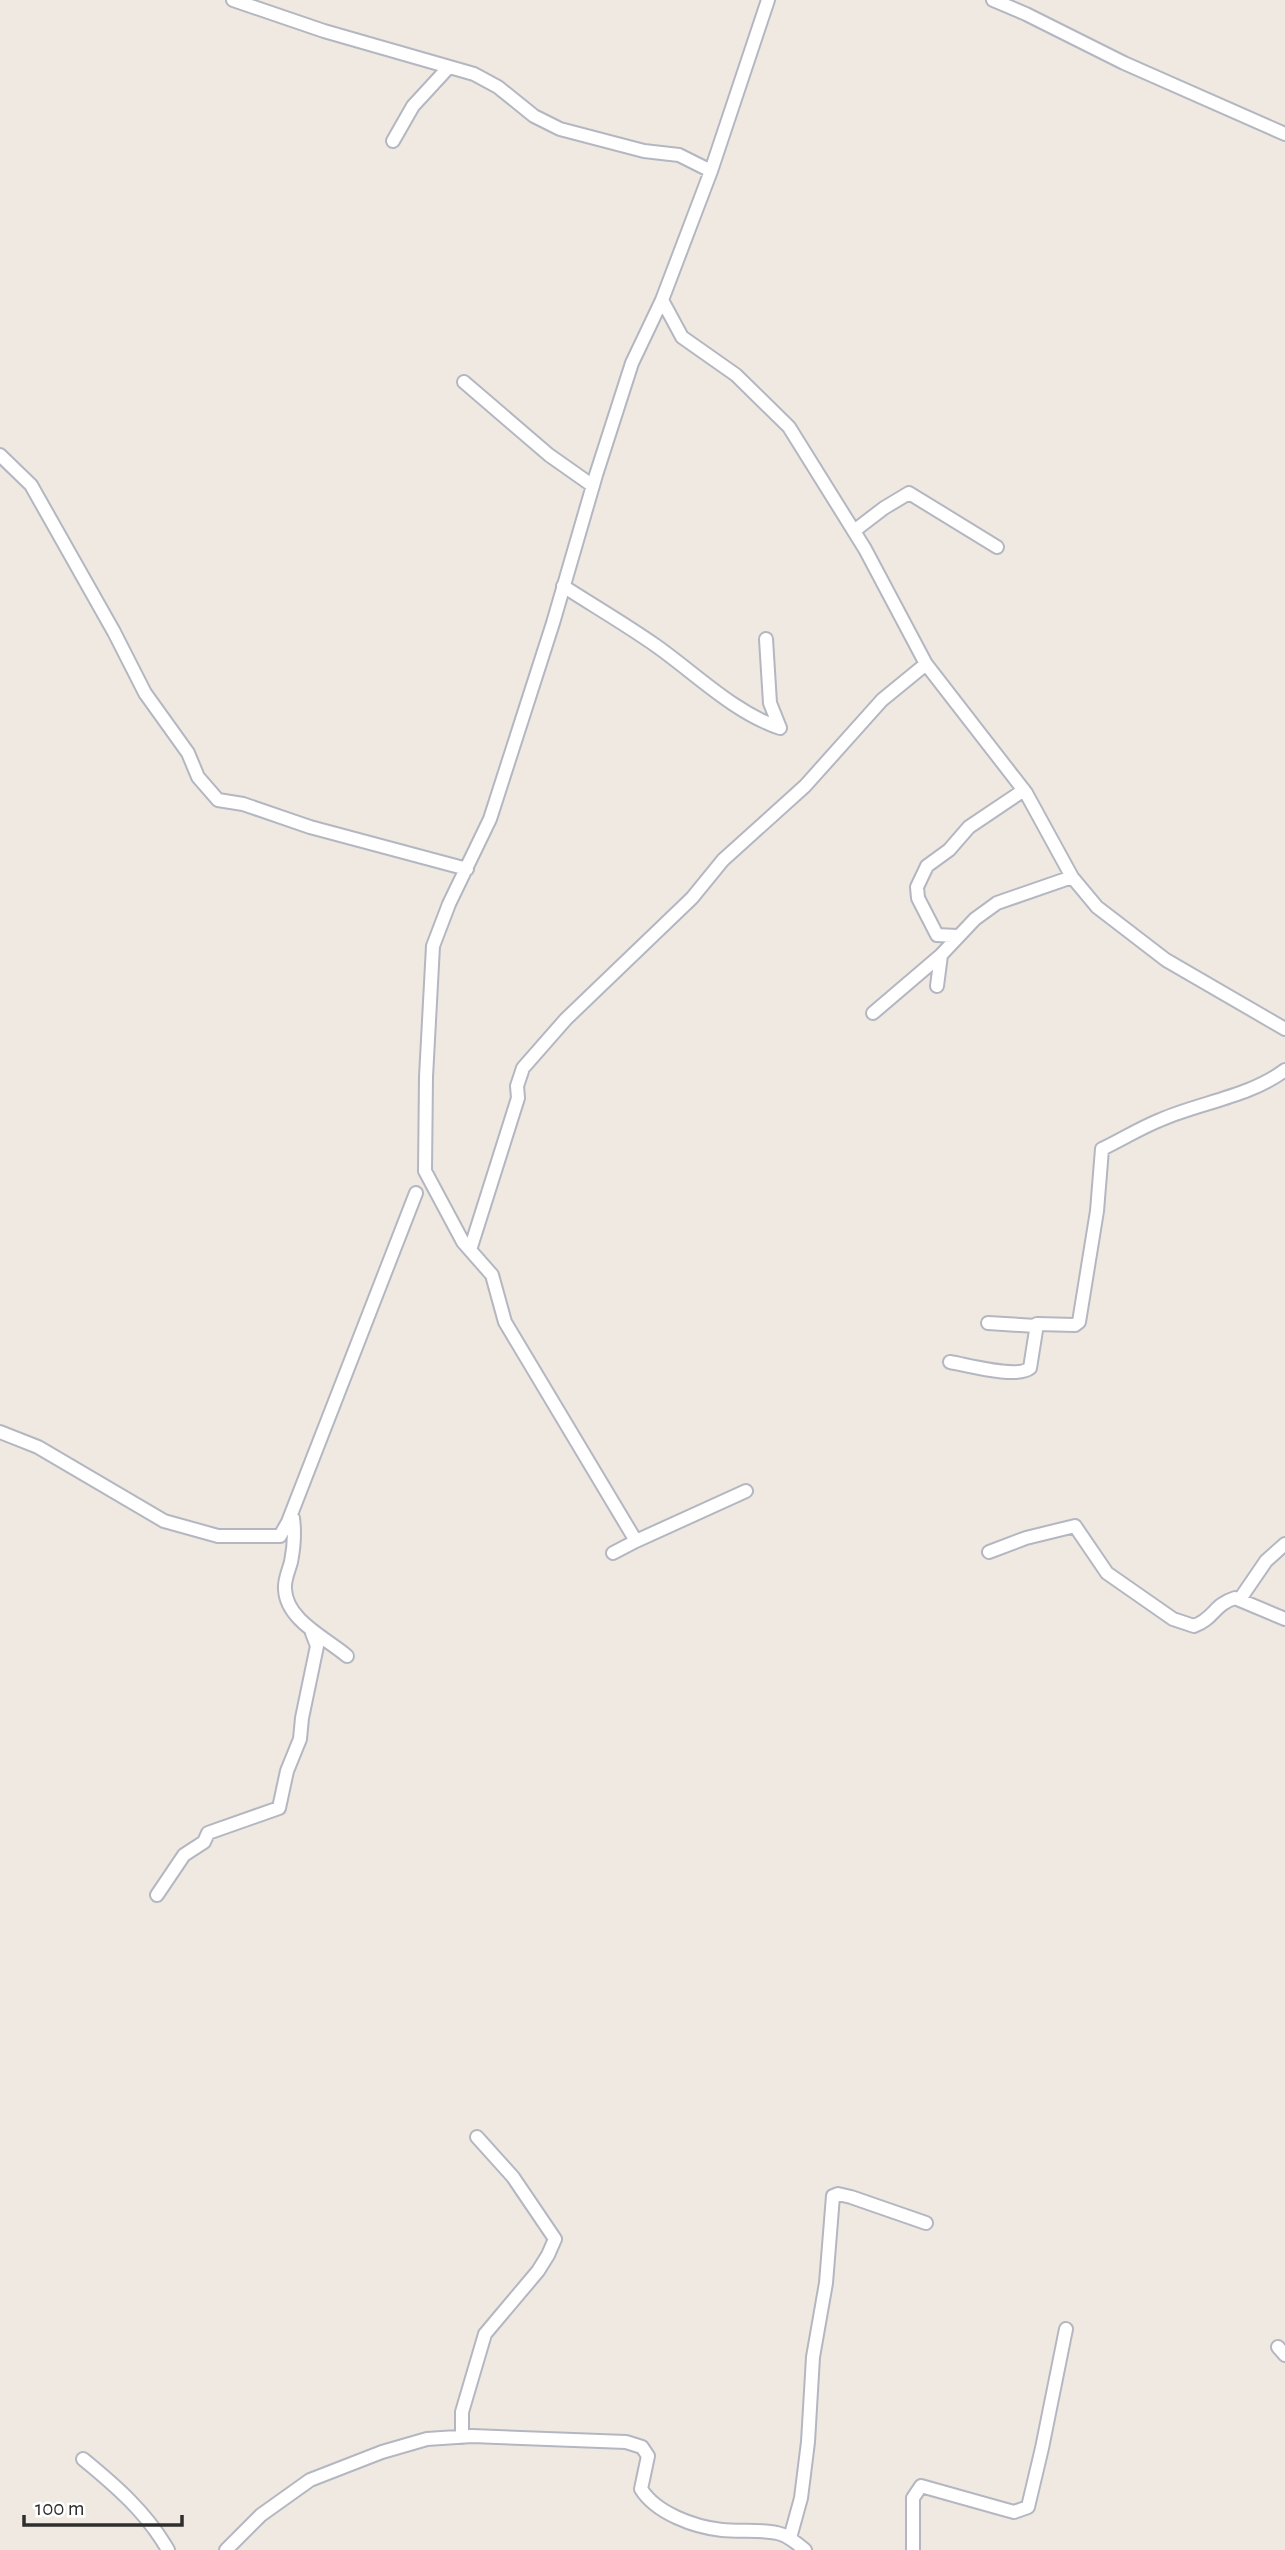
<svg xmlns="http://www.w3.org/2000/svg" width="1285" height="2550" viewBox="0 0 1285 2550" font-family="'Alegreya Sans',sans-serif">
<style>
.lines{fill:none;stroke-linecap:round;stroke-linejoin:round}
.street-casing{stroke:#b4b7c1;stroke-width:16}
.street{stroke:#fff;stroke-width:12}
</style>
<rect width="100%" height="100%" fill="#efe9e1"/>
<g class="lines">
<!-- street casing -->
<g class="street-casing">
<path id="street" d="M233 0 324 31 474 74 498 87 534 116 560 129 644 151 679 155 711 171
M768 0 711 171 662 300 682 337 736 375 789 427 865 549 926 664 1026 793 1072 877 1097 907 1166 960 1285 1029
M993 0 1026 14 1124 63 1285 134
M393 141 413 106 448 68
M464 382 549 455 593 486
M0 455 31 485 114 632 145 693 188 753 198 777 218 800 243 804 310 827 467 869
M854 531 884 508 909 493 997 547
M563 586C594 606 625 624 655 645 695 673 733 712 780 728L770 703 766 639
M957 936 937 935 918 898 917 887 927 866 949 850 969 827 1024 790
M937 986 941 955 975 919 997 903 1072 877
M873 1013 941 955
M470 1250 518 1098 517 1086 523 1068 566 1019 692 898 723 860 805 786 882 700 926 664
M988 1323 1036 1326
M950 1362C968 1365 1017 1379 1030 1368L1037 1324 1075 1325 1079 1322 1097 1211 1102 1149C1121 1140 1140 1128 1160 1120 1201 1102 1249 1097 1285 1070
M0 1432 38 1447 164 1521 218 1536H280L288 1522 416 1193
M291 1520 293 1518C295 1533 294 1547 291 1562 289 1570 284 1580 285 1589 286 1620 326 1638 347 1656
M636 1541 746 1491
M989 1552 1026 1538 1075 1526 1107 1573 1173 1619 1194 1626C1215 1618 1213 1605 1235 1598L1285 1619
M613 1553 636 1541 505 1322 492 1275 463 1242 425 1171 426 1077 433 946 449 904 490 819 553 623 596 475 632 363 662 300
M1240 1599 1266 1561 1285 1544
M157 1895 184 1855 204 1842 208 1833 279 1808 287 1771 300 1739 302 1718 317 1646 312 1633
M1278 2347 1285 2355
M462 2437V2412L485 2334 538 2271 548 2255 555 2239 513 2177 477 2137
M83 2459C116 2486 147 2513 168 2550
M790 2538 801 2498 808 2442 813 2357 826 2283 833 2196 838 2194 851 2197 926 2223
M226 2550 261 2515 310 2480 382 2452 427 2439 472 2436 626 2442 642 2447 648 2456 641 2489C656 2513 694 2527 722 2530 740 2532 759 2529 777 2533 788 2535 796 2543 805 2550
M913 2550V2498L921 2486 1003 2509 1014 2512 1028 2507 1042 2448 1066 2329"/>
</g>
<!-- street -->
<use href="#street" class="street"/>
</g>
<!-- scale -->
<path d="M24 2515v10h158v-10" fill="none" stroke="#2e2e2e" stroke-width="3.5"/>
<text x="35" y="2515" font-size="21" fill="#2e2e2e" stroke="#ffffff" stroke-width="5" paint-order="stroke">100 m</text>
</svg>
